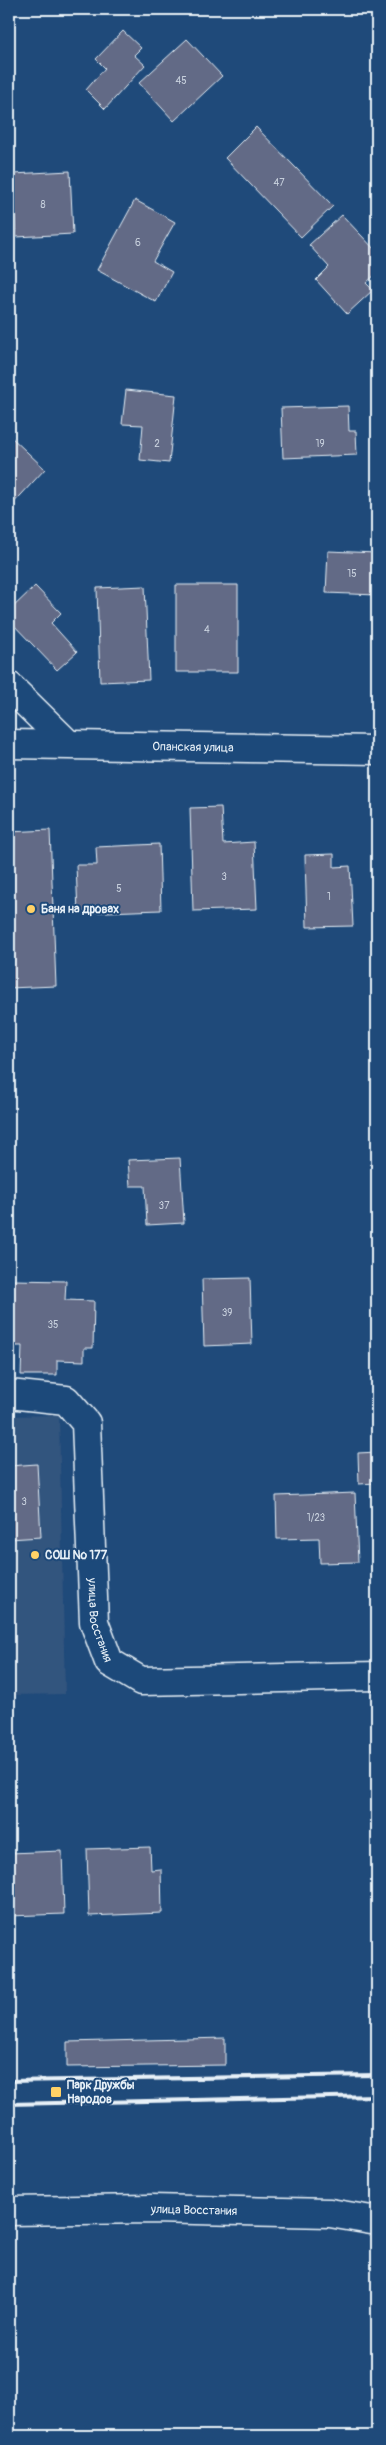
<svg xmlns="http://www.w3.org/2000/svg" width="386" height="2445" viewBox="0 0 386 2445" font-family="Pangolin,sans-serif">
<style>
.built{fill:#33547e}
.building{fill:#626a86;stroke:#e8f1f8}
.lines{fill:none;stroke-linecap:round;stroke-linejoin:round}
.minor-casing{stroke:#e8f1f8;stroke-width:31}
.minor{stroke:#1f4a7a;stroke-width:28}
.rail{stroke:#e8f1f8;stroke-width:4}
.poi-dot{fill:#ffd166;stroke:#1f4a7a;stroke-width:2}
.labels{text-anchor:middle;stroke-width:4;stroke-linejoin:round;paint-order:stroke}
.number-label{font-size:10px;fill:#c6cfdc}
.street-label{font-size:12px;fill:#e8f1f8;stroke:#1f4a7a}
.poi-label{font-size:12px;font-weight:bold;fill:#e8f1f8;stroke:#1f4a7a;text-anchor:start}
</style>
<rect width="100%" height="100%" fill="#1f4a7a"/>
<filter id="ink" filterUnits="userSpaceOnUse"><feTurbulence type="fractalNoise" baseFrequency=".02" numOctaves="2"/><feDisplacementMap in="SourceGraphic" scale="10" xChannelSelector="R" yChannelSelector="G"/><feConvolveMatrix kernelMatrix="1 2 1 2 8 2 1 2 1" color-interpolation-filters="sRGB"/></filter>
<g filter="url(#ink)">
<!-- built -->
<path class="built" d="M59 1415 65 1694 9 1695V1416Z"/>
<!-- building -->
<path class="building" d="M123 31 141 48 134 55 145 65 105 109 86 90 105 68 96 59Z
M187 39 222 76 174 121 139 83Z
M256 127 333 206 301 237 225 158Z
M70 171 73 234 16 237 13 174Z
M135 200 175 222 153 261 172 272 156 302 97 270Z
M342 215 377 252V273L366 283 373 290 347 314 316 280 329 267 309 245Z
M126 390 176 395 169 463 140 460 143 425 122 424Z
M348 406 349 431H356L357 455 283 458 281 408Z
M9 435 45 469 9 508Z
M328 551 377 553V595L326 593Z
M176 585H238V672H176Z
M35 586 61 613 51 623 77 652 57 670 9 620V611Z
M145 586 149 680 100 682 97 588Z
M221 807 223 844 254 842 257 909 193 911 190 808Z
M50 830 56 986 9 988V832Z
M159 844 161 910 78 913 76 865H97L96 847Z
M334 854V867L350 866 353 926 307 927 305 855Z
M180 1158 184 1223 147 1225 145 1186H130L128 1160Z
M250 1278 252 1344 204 1346 202 1279Z
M13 1280 66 1281 65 1300 94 1301 93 1348H84V1361L57 1360V1375H21L22 1346H12Z
M377 1452V1483L359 1484 358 1453Z
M37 1464 41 1537 9 1539V1466Z
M355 1493 358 1562 320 1563 319 1538 277 1539 276 1496Z
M150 1847 151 1870 161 1869 162 1913 89 1916 87 1849Z
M62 1851 64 1914 9 1916V1853Z
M225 2038V2065L67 2067V2042Z"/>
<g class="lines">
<!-- minor casing -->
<g class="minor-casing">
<g id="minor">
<path d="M9 686 68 744"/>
<path id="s1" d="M9 744 377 750"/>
<path id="s2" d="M9 1394 66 1400 86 1423 94 1622 109 1662 141 1681 377 1676"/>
<path id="s3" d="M9 2211 151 2209 330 2213 377 2221"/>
</g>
</g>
<!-- minor -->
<use href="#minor" class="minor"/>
<!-- rail -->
<path class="rail" d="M9 2081 377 2075
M9 2104 377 2096"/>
</g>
</g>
<!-- markers -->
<g class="poi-dot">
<circle cx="31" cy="909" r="5"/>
<circle cx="35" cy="1555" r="5"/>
<rect x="50" y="2086" width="12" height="12" rx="2.5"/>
</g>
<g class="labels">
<!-- number labels -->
<g class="number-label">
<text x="181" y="84">45</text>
<text x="279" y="186">47</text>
<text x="43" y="208">8</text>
<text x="138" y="246">6</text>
<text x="157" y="447">2</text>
<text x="320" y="447">19</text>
<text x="352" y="577">15</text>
<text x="207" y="633">4</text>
<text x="224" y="880">3</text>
<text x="119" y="892">5</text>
<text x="329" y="900">1</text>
<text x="164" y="1209">37</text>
<text x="227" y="1316">39</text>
<text x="53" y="1328">35</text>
<text x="24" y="1505">3</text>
<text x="316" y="1521">1/23</text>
</g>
<!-- street labels -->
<g class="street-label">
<text dy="4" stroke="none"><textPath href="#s1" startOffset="184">Опанская улица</textPath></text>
<text dy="4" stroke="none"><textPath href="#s2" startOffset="286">улица Восстания</textPath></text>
<text dy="4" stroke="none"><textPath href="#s3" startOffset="185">улица Восстания</textPath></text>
</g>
<!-- poi labels -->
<g class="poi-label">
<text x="41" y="913">Баня на дровах</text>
<text x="45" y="1559">СОШ № 177</text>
<text x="67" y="2089">Парк Дружбы<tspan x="67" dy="14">Народов</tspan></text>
</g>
</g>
<!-- margin -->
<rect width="386" height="2445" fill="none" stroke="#1f4a7a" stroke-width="30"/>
<rect x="15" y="15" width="356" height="2415" fill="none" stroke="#e8f1f8" stroke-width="2" filter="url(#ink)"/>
</svg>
